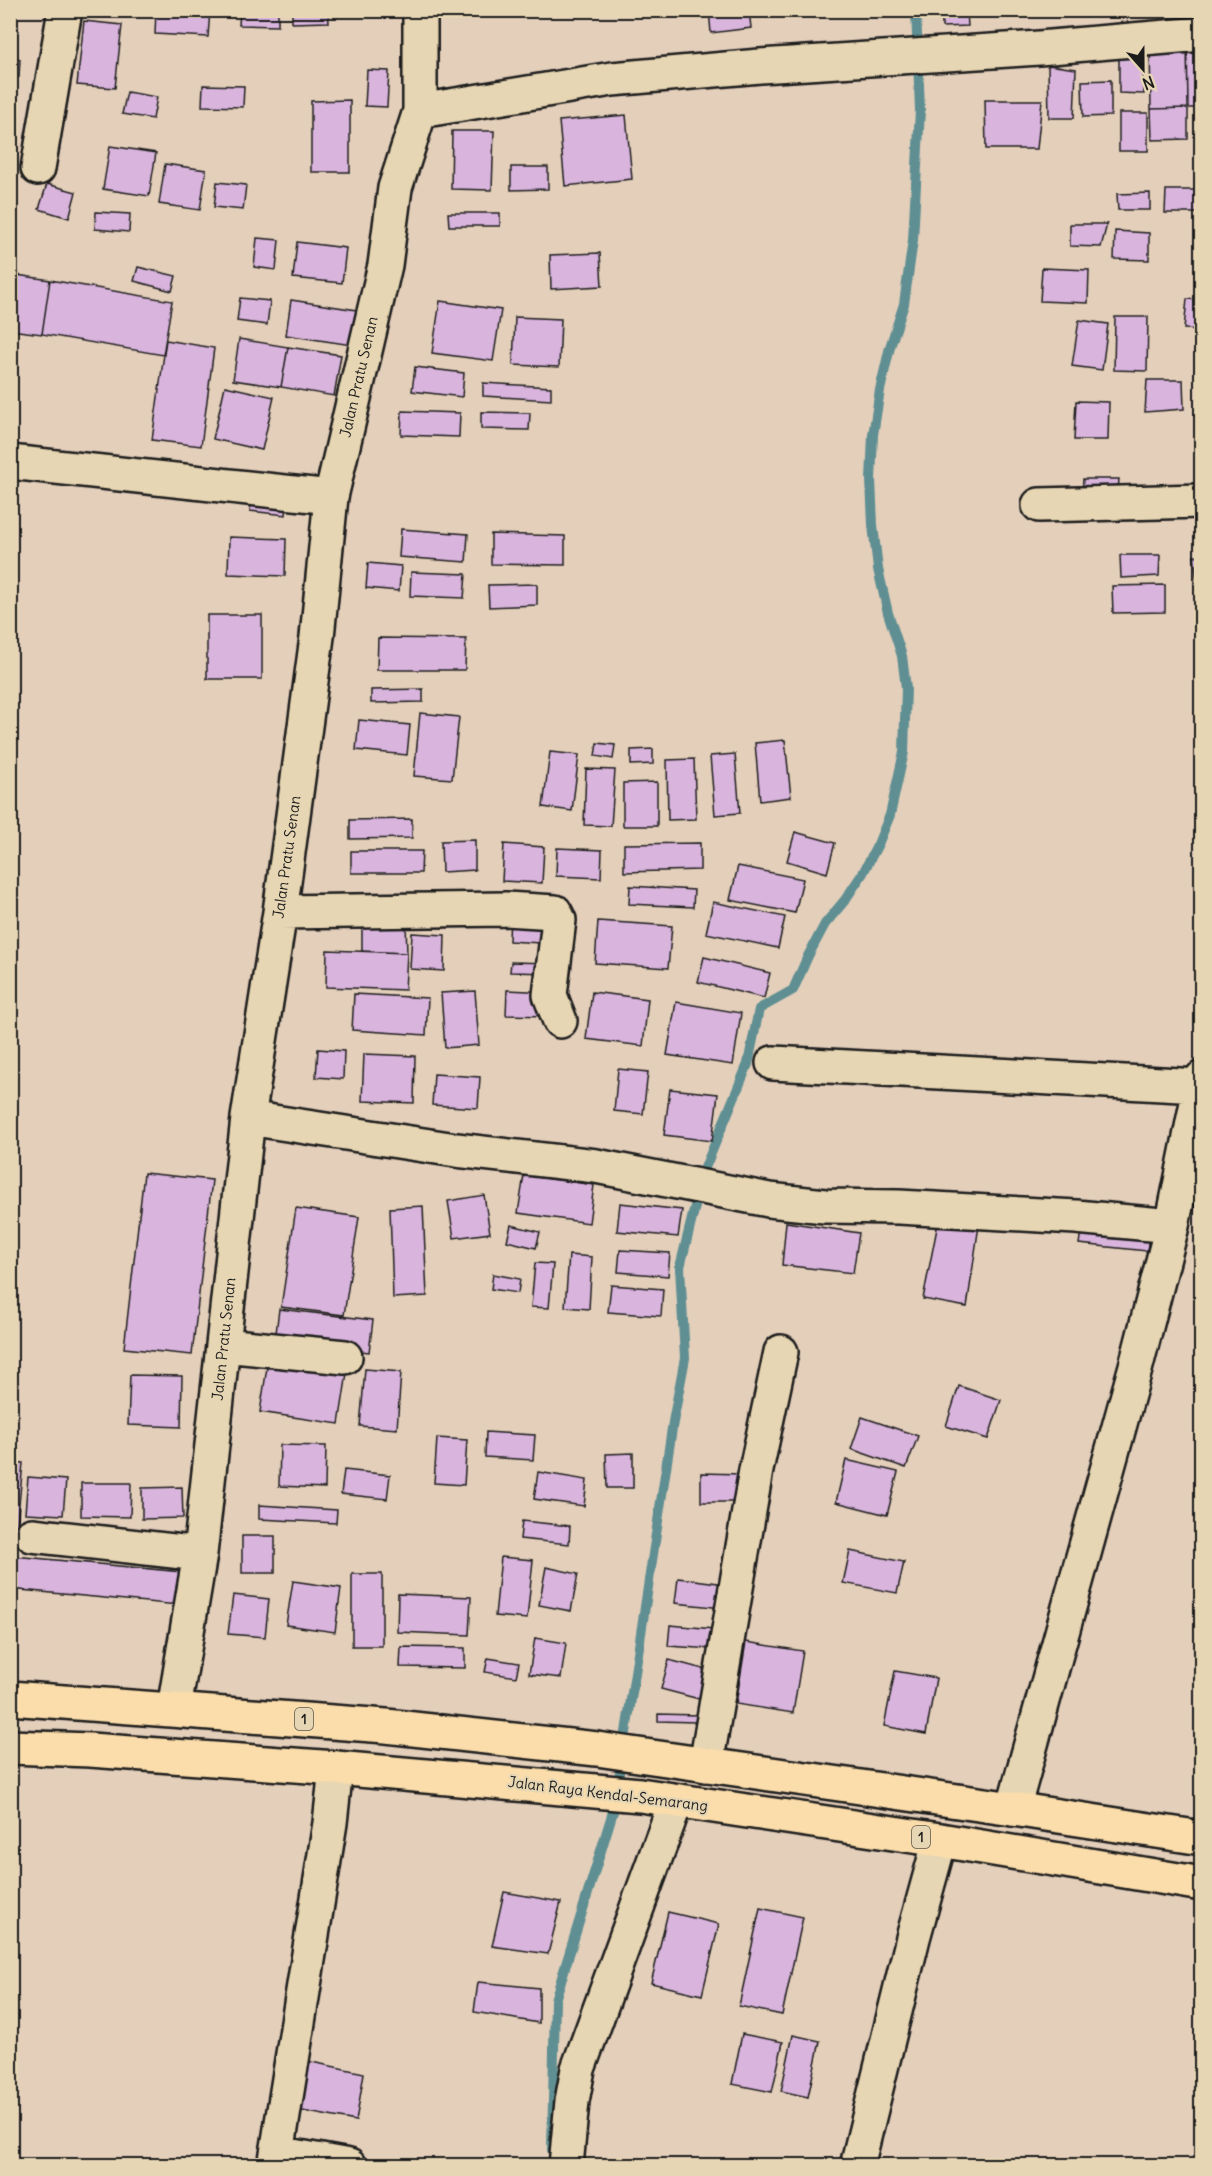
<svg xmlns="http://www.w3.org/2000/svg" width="1212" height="2176" viewBox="0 0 1212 2176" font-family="Delius,sans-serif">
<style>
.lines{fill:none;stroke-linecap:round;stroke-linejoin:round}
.stream{stroke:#5f8f92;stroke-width:10}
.building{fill:#d9b4dd;stroke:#1c1c1c;stroke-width:1.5}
.minor-casing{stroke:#1c1c1c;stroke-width:38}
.highway-casing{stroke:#1c1c1c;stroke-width:38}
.minor{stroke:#e7d6b3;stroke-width:33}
.highway{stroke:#fbddab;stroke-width:33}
.labels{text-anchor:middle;stroke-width:4.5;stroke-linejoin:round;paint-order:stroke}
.shield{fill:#e7d6b3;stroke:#595449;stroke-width:1.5}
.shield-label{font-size:14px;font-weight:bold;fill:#1c1c1c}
.street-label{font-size:15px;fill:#1c1c1c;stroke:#e7d6b3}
</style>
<rect width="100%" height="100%" fill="#e4cfbb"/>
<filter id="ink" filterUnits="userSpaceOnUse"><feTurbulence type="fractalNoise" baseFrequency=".0167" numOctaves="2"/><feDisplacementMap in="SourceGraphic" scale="12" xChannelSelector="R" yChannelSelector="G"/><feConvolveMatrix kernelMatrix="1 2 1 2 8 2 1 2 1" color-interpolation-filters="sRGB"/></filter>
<g filter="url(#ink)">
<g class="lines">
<!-- stream -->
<path class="stream" d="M552 2150 555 2000 615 1805 673 1422 685 1358 680 1267 704 1170 748 1064 759 1009 793 990 808 956 825 924 845 900 863 873 878 844 890 815 904 752 906 688 902 656 888 613 878 569 873 525 871 480 873 435 880 390 890 347 904 304 913 240 920 110 916 10"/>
</g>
<!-- building -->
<path class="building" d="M156 10H210L208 37 155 34Z
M240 10H278V26L239 25Z
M292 10H328L329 22 292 23Z
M709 10H749L751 28 711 33Z
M967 13 968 26 942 27V15Z
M84 21 122 25 115 88 77 85Z
M1187 42H1202V108H1188Z
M1187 42 1188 108 1151 109 1150 43Z
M1119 46H1143L1144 94 1119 93Z
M10 59H20L19 77H10Z
M1048 65 1076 69 1074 118H1049Z
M367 70 389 71 387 107 365 106Z
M1111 80V116L1083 117 1082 81Z
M203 85 244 86 243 107 202 106Z
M127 92 157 97 153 119 122 114Z
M10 95H15L16 116H10Z
M350 100V172H311V101Z
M985 100H1042L1037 149H986Z
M1188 108V139L1152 140 1151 109Z
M1119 113H1148V151H1119Z
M626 115 632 179 565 186 559 121Z
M452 131H494L492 190 451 189Z
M110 146 156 153 149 196 103 189Z
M165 164 206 170 200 210 159 204Z
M511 167H548V189L511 190Z
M217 182 246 185 243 210 214 207Z
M47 184 76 192 69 218 39 209Z
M1166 190H1202V213H1165Z
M1150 193V210H1118L1117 194Z
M96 212 130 214 129 232 95 229Z
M448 213H500V226H449Z
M1070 224H1107L1101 247 1070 246Z
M1115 231 1149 233V260L1114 259Z
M257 238 279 240 276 270 254 267Z
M297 242 346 248 342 283 293 278Z
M600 253 602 286 551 289 550 255Z
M138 267 176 276 172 291 134 281Z
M1042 268 1089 270 1088 303 1040 301Z
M10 274 50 280 42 334 10 330Z
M50 280 172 301 163 355 42 334Z
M240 298 270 301 267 325 237 321Z
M1187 299 1202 300V330L1184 329Z
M291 300 370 312 365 347 286 335Z
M440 301 501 310 493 361 432 353Z
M515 317 561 319 559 367 513 365Z
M1115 317H1148L1147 371 1114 370Z
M1079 320 1108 324 1102 370 1072 366Z
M239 339 288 347 281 387 233 380Z
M166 340 214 348 201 446 152 440Z
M288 347 341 355 334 396 281 387Z
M415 367 464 373 462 397 412 391Z
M1147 380H1183L1184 409 1145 412Z
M483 383 551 387V400L483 396Z
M225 386 274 397 262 450 213 439Z
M1076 401 1109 402 1108 440H1074Z
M402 411 460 413 459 437 401 435Z
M481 412 530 413 529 430 481 429Z
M1083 479H1119L1116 516H1081Z
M251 501 287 506 286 515 250 511Z
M401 529 468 534 466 562 399 557Z
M491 534 565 536V565L491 564Z
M229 537 286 539 285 576 228 574Z
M1120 555H1160L1159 576 1121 578Z
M1202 555V582H1197L1194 556Z
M368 563 401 566 399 591 366 588Z
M411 572 466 574 464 598 410 596Z
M537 584V605L489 607 488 585Z
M1165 585V612L1113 613 1112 586Z
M207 615H262V679H207Z
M378 638 466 639 465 670H377Z
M423 689V702L371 703V690Z
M420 713 459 717 452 779 414 776Z
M359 720 410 725 407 755 356 750Z
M785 740 791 797 760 801 755 743Z
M597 743 615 745 613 759 595 756Z
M653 749V764L631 765V750Z
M550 752 579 755 572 811 543 807Z
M735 754 740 813 715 815 710 756Z
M694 759 696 819 668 820 667 760Z
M586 769 615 770 611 826 584 825Z
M657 782V826H623V783Z
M412 819V838L350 839V820Z
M795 832 835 843 827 873 787 861Z
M475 840V870L442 872 441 841Z
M700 843V870L624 872V844Z
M504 844 544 847 542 883 502 881Z
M557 848 602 850 601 878 556 876Z
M351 851H422L421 873H351Z
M738 866 803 879 795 913 730 900Z
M630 886 694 890 693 907 629 904Z
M713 902 785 917 778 948 706 933Z
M510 913 541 914 540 943 509 941Z
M598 921 672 926 668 968 595 963Z
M406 923 407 953 362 951V924Z
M412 933 445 935 444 971 410 969Z
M327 950 407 953 405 990 326 987Z
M704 957 770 973 764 998 698 982Z
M511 962 551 963 550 973 510 972Z
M507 990 549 992 547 1016 506 1015Z
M475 991 479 1045 445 1048 441 993Z
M592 992 648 999 643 1046 586 1039Z
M354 994 428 998 426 1035 352 1030Z
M676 1002 741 1013 733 1065 667 1055Z
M318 1049 344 1051 343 1079 316 1077Z
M364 1054 415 1056 414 1103 362 1101Z
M618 1069 648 1072 643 1114 614 1111Z
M434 1074 480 1077 478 1108 432 1105Z
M670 1089 718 1094 712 1141 664 1135Z
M144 1173 212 1180 192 1355 124 1348Z
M524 1175 594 1185 589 1223 518 1213Z
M484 1195 490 1233 454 1238 448 1201Z
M620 1203 682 1210 678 1237 617 1231Z
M423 1206 427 1296 393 1298 390 1208Z
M296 1208 359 1217 344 1315 281 1307Z
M786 1222 859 1233 853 1273 782 1265Z
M938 1223 979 1225 967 1307 923 1299Z
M1082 1224 1150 1230 1147 1251 1079 1244Z
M511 1225 540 1232 536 1248 507 1241Z
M620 1250 670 1253 668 1276 618 1272Z
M569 1255 592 1257 589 1309 565 1307Z
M535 1263 553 1264 549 1308 531 1307Z
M493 1274 520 1279 518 1293 491 1289Z
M611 1285 663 1289 661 1316 608 1312Z
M279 1309 373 1320 369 1352 275 1341Z
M268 1361 347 1373 339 1424 260 1412Z
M365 1369 401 1372 397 1429 360 1426Z
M130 1375 182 1376 181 1427 128 1425Z
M959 1386 1001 1400 988 1439 946 1426Z
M862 1417 918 1436 906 1468 851 1449Z
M486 1432 535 1435 533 1460 485 1457Z
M437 1438 467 1440 464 1485 434 1483Z
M280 1445 326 1446 325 1488 279 1486Z
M633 1453V1488H607L606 1454Z
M846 1460 898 1472 887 1515 836 1502Z
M10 1462 23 1463 14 1556 182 1572 178 1605 10 1589Z
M344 1470 390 1475 387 1499 341 1494Z
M538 1472 587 1480 584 1506 534 1499Z
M701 1473 741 1474V1502H701Z
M28 1477 66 1480 63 1515 25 1513Z
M81 1483H131L130 1517 81 1516Z
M182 1487 183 1518 142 1519V1488Z
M259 1505 337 1510 336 1523 259 1519Z
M522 1521 570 1526 569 1544 520 1539Z
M242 1536H275V1573H242Z
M850 1551 904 1562 897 1593 843 1583Z
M501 1557 533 1560 527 1619 495 1616Z
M546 1567 578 1574 571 1611 539 1605Z
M352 1574H382V1646H352Z
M678 1578 726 1584 723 1608 675 1603Z
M293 1581 341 1588 335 1632 286 1625Z
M398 1594 471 1597 469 1635 397 1632Z
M233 1595 269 1599 265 1637 228 1634Z
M670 1625 714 1629 712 1649 668 1646Z
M535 1638 566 1643 561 1678 529 1674Z
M746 1642 803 1651 793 1713 736 1704Z
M401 1647 465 1648V1668L400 1667Z
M488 1658 519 1663 516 1677 485 1672Z
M669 1660 711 1671 703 1700 661 1689Z
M895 1671 936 1678 926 1734 884 1726Z
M658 1714 697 1715 696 1722 658 1721Z
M504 1892 561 1902 548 1954 492 1946Z
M760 1908 803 1917 782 2015 739 2006Z
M668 1912 719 1924 702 1995 651 1983Z
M478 1982 539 1988V2023L474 2012Z
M742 2034 783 2042 772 2092 732 2084Z
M793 2035 820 2041 808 2097 781 2091Z
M307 2061 364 2073 356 2121 297 2110Z"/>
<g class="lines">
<!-- minor casing -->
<g class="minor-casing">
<path id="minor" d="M420 111 612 79 760 66 1039 48 1202 34
M38 168 65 10
M10 462 331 497
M1039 505 1202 501
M280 912 506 909 555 912 559 920 550 995 560 1021
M773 1063 1199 1086
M248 1118 456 1150 596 1166 769 1200 825 1206 899 1207 1076 1217 1172 1226
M223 1345 345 1357
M32 1535 200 1554
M174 1709 200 1554 248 1118 280 912 317 637 331 497 385 265 395 188 420 111V10
M706 1765 756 1470 781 1352
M1013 1809 1136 1366 1172 1226 1202 1078
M277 2153 349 2166
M275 2166 330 1823 336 1768
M566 2166 572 2101 578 2069 676 1801
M857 2166 913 1938 940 1840"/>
</g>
<!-- highway casing -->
<g class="highway-casing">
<path id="highway" d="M10 1698 386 1726 597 1749 1013 1809 1202 1838
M10 1747 90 1750 336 1768 640 1795 940 1840 1202 1884"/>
</g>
<!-- minor -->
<use href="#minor" class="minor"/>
<!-- highway -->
<use href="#highway" class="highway"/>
</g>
</g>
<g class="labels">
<!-- shield labels -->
<g class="shield">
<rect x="295" y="1708" width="18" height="22" rx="4.5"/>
<rect x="912" y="1826" width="18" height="22" rx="4.5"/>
</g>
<g class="shield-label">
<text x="304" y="1724">1</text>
<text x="921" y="1842">1</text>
</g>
<!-- street labels -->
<g class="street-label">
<text transform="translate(359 377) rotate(-77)" y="5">Jalan Pratu Senan</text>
<text transform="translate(287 857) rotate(-82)" y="5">Jalan Pratu Senan</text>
<text transform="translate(224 1339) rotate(-84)" y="5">Jalan Pratu Senan</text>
<text transform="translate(608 1794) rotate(7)" y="5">Jalan Raya Kendal-Semarang</text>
</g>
</g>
<!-- margin -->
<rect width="1212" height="2176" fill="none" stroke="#e7d6b3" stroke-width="36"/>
<rect x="18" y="18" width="1176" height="2140" fill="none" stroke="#1c1c1c" stroke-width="2" filter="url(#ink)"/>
<!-- north arrow -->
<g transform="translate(1143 69) rotate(159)" stroke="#e7d6b3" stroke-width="4.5" paint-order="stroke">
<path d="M0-4.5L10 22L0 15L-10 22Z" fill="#1c1c1c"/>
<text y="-9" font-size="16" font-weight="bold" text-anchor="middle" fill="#1c1c1c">N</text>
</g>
</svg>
